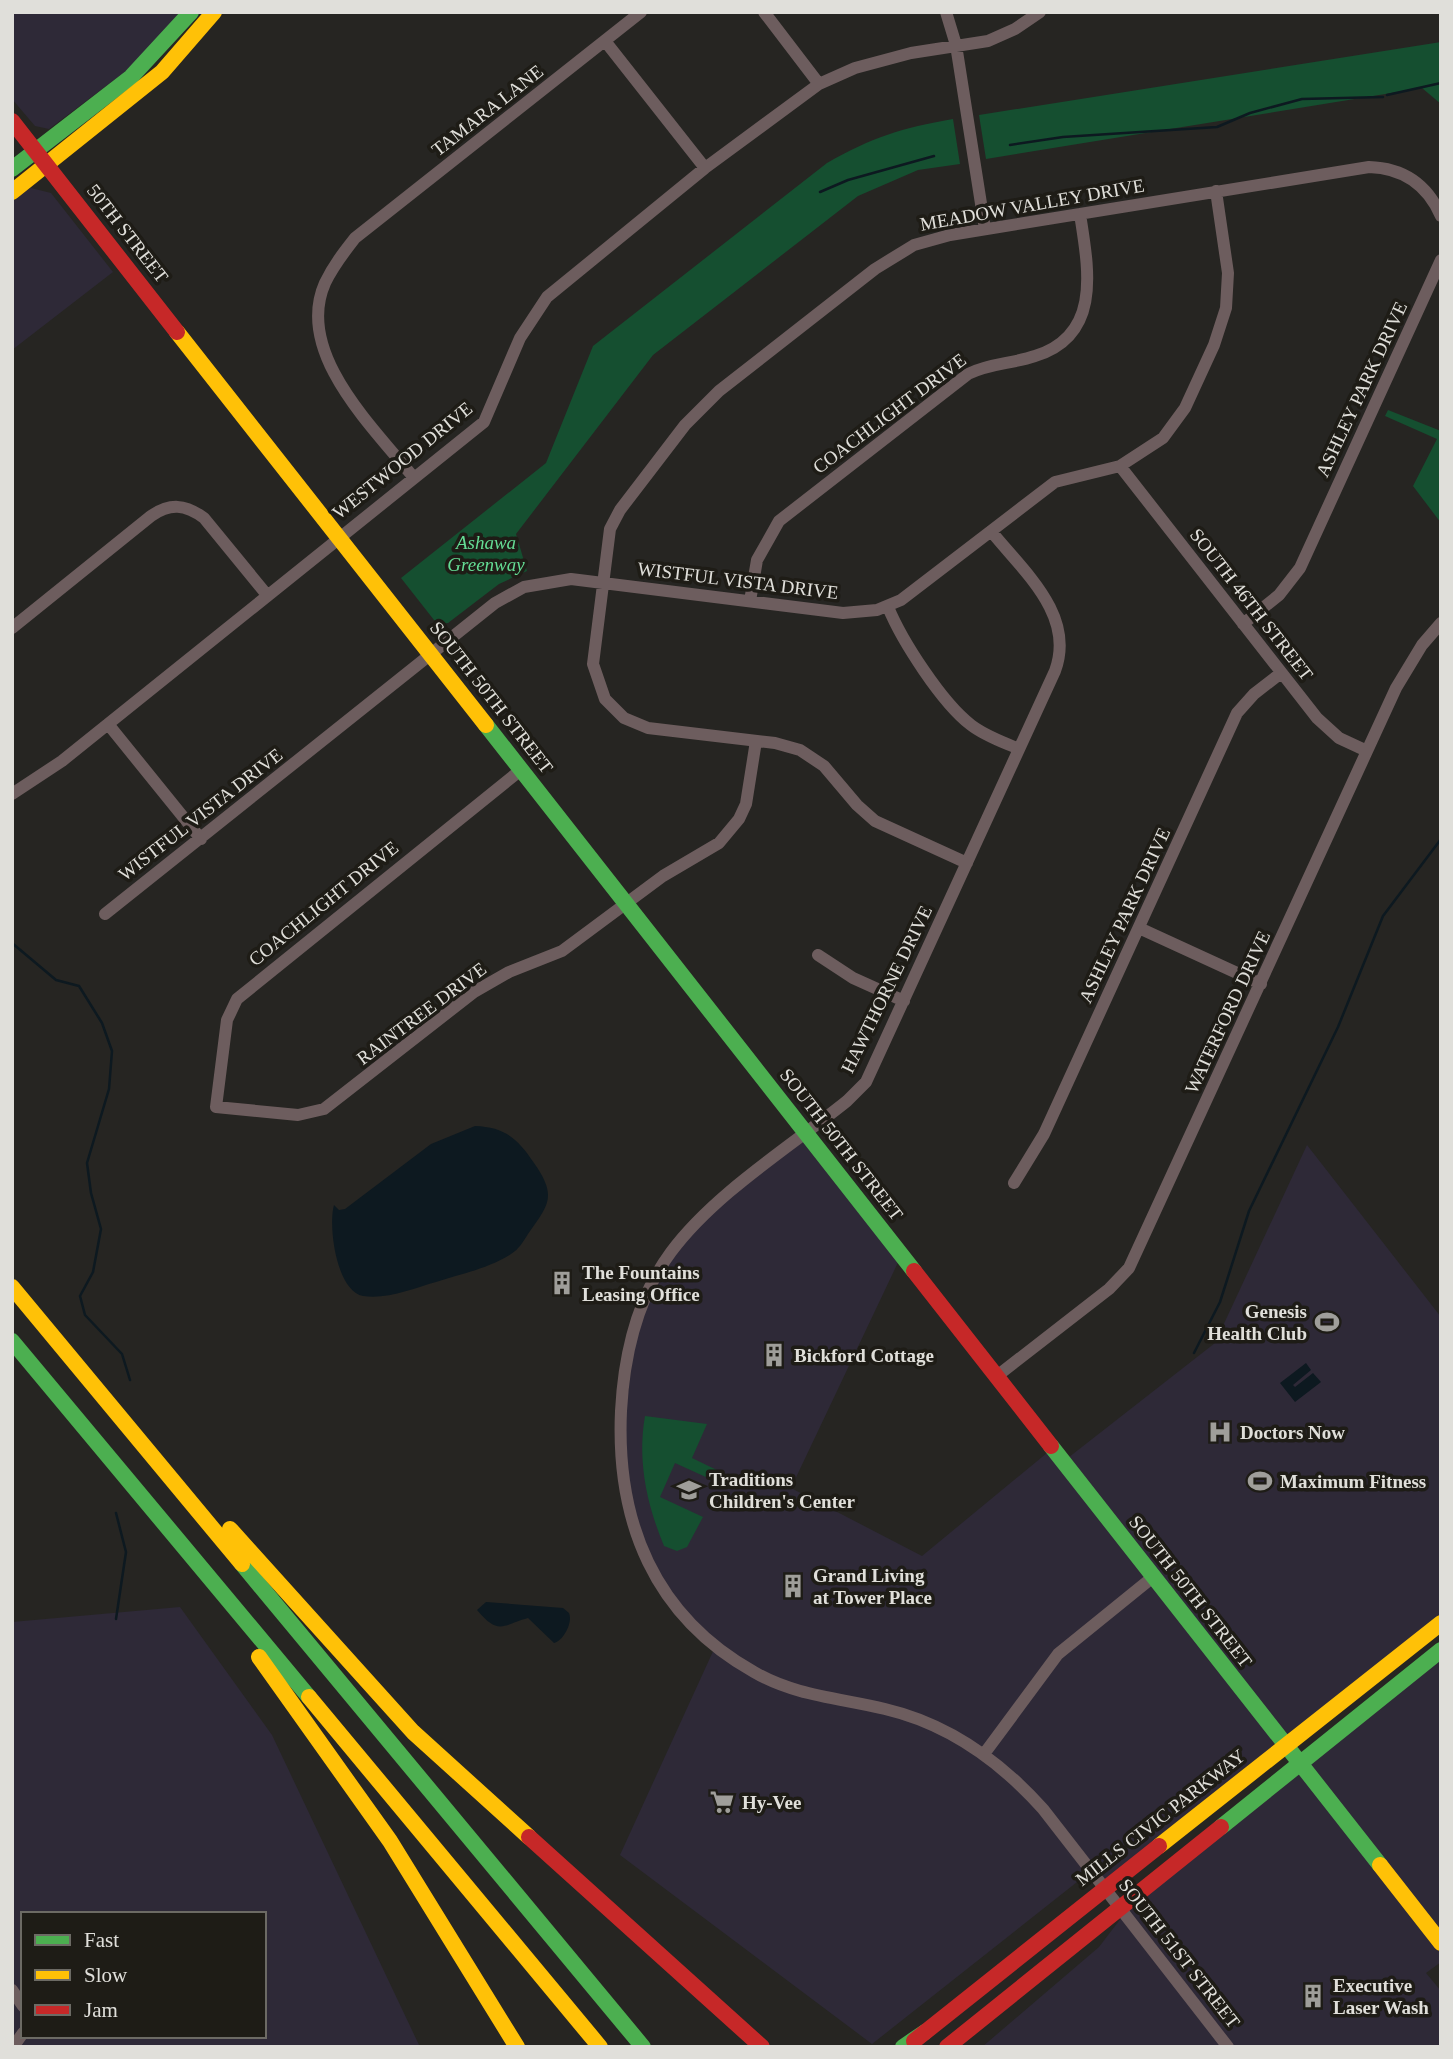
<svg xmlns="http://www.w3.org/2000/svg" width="1453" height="2059" viewBox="0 0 1453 2059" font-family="Georgia,serif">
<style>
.commercial{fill:#2e2937;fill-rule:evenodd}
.green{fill:#154f30}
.water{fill:#0d1920}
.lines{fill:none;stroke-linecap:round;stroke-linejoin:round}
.stream{stroke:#0d1920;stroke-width:2.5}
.street{stroke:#6d5d5e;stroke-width:12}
.fast{stroke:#4caf50;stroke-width:16}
.slow{stroke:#ffc107;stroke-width:16}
.jam{stroke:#c62828;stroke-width:16}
.labels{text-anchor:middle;stroke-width:7;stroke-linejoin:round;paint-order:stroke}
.street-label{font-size:19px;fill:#e0dfda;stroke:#1e1c16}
.park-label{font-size:19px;font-style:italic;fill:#64dc94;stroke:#1e1c16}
.poi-label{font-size:19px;font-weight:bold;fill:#e0dfda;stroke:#1e1c16;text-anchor:start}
</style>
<rect width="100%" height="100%" fill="#262522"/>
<!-- commercial -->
<path class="commercial" d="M12 12H184L138 62 49 129 35 126 12 99Z
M31 188 51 193 113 272 12 350V199Z
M807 1133 902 1254 791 1488 922 1556 1053 1448 1064 1461 1215 1343 1307 1145 1441 1317V1623L1105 1888 1091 1871 872 2044 620 1855 715 1647 650 1568 620 1456 638 1313 686 1234Z
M180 1607 272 1735 420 2047H12V1622ZM23 1914H264V2036H23Z
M1441 1650V1962L1426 1973 1441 1991V2047H982L1099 1947 1125 1913Z"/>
<!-- green -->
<path class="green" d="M1441 42V104L1422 88 986 159 979 115Z
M953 119 960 164 918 170 858 196 653 355 516 534 527 571 499 584 448 623 440 624 434 620 401 578 546 463 593 346 827 163C873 137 901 128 953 119Z
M1388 410 1441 431V523L1413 486 1437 439 1385 416Z
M645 1416 707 1424 692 1458 723 1473 719 1483 675 1463 660 1497 703 1517 687 1547 677 1551 664 1546C647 1505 637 1461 645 1416Z"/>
<!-- water -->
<path class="water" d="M475 1126C505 1127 518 1139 534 1163 558 1197 548 1205 528 1234 523 1242 519 1249 511 1254 489 1268 461 1274 436 1282 415 1288 386 1300 363 1296 336 1291 328 1225 334 1205L339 1210 345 1209 431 1144Z
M1306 1363 1311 1370 1293 1385 1295 1387 1313 1373 1321 1382 1295 1402 1280 1383Z
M486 1602 563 1608 569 1613C573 1622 564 1640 554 1643L528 1618C502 1625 499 1636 477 1610Z"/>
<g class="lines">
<!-- stream -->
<path class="stream" d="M1387 95 1441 83
M1010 145 1063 137 1217 127 1250 113 1302 99 1383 97
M820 192 848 180 934 156
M12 943 56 980 79 986 102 1023 112 1051 109 1089 87 1163 91 1193 101 1229 93 1272 80 1296 85 1315 122 1354 130 1380
M1194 1353 1220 1302 1249 1211 1338 1027 1383 916 1441 839
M116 1619 126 1552 116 1513"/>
<!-- street -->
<path class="street" d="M764 12 819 84
M946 12 956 45 985 229
M605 41 705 168
M1120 466 1317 718 1339 738 1367 751
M414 478C374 428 294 353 325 283 333 266 344 252 355 238L641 12
M991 531C1023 571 1076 615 1055 671L866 1082 847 1101C790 1147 715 1193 671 1252 637 1298 624 1354 621 1411 616 1522 654 1616 754 1672 795 1696 840 1698 885 1709 949 1724 1000 1761 1043 1809L1228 2047
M750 601 757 560 779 521 968 374C990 363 1012 364 1035 356 1103 335 1088 267 1080 214
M888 607C902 641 942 703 971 725 985 736 1003 742 1019 749
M1243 624 1279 595 1300 568 1441 260
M12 628 151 516C170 503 185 504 204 518L267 595
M108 724 201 839
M522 769 237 999 227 1020 216 1107 298 1115 324 1109 474 992 509 972 562 951 663 876 719 843 739 819 746 804 756 741
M12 794 62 761 484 422 520 338 547 297 705 168 819 84 855 68 911 53 988 41 1015 29 1040 12
M967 863 875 821 857 805 824 766 800 750 775 743 648 728 624 718 605 699 593 664 610 529 620 510 685 425 719 391 875 269 914 245 950 235 1369 167C1403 168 1427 184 1441 216
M105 914 495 603 524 587 571 579 843 613 877 610 901 600 1055 482 1120 466 1163 438 1185 408 1214 345 1226 308 1228 273 1216 191
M1139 928 1261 984
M818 955 853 978 904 1001
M1014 1183 1044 1134 1237 713 1254 694 1281 673
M997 1376 1109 1289 1129 1268 1396 688 1422 645 1441 623
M984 1754 1058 1654 1153 1577
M12 1990 23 2006
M13 2047 23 2033"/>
<!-- fast -->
<path class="fast" d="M12 169 131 77 191 12
M486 725 914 1271
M12 1341 309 1697
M1051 1446 1380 1865
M242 1564 643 2047
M1221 1827 1441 1650
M903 2047 925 2032"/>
<!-- slow -->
<path class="slow" d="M12 192 162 72 214 12
M177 332 486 725
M12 1287 242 1564
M230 1529 413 1732 529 1837
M259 1657 390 1841 517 2047
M309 1697 600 2047
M1159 1846 1441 1623
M1380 1865 1441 1943"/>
<!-- jam -->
<path class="jam" d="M12 121 177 332
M914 1271 1051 1446
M529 1837 762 2047
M914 2041 1159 1846
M947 2047 1221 1827"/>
</g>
<!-- icons -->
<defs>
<g id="building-bare" transform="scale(1.89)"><path d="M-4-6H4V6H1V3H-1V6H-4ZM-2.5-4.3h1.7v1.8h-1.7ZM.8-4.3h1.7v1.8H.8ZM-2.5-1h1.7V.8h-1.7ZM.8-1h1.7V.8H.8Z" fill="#9f9e9a" stroke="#1e1c16" stroke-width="2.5" paint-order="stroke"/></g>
<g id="stadium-bare" transform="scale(1.89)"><path d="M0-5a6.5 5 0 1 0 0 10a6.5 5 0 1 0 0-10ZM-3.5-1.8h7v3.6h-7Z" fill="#9f9e9a" stroke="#1e1c16" stroke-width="2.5" paint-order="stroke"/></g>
<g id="hospital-bare" transform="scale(1.89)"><path d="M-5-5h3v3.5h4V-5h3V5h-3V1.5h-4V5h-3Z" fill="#9f9e9a" stroke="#1e1c16" stroke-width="2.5" paint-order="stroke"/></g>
<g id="school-bare" transform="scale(1.89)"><path d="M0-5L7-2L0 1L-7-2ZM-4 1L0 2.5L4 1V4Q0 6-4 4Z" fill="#9f9e9a" stroke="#1e1c16" stroke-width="2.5" paint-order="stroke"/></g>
<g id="supermarket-bare" transform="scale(1.89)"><path d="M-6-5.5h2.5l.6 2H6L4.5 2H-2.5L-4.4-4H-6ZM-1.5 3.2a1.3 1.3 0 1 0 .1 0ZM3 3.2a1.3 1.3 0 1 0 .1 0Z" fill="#9f9e9a" stroke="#1e1c16" stroke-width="2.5" paint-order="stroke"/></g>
</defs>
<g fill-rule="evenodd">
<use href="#building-bare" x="562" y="1283"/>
<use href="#stadium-bare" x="1327" y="1322"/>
<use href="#building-bare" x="774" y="1355"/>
<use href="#hospital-bare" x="1220" y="1432"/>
<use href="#stadium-bare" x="1260" y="1481"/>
<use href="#school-bare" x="689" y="1490"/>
<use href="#building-bare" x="793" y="1586"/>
<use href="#supermarket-bare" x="722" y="1802"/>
<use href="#building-bare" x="1313" y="1996"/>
</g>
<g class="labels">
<!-- street labels -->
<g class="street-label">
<text transform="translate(487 110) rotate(-38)" y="7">TAMARA LANE</text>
<text transform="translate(1032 204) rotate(-10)" y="7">MEADOW VALLEY DRIVE</text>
<text transform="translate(128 233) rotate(52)" y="7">50TH STREET</text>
<text transform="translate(1361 389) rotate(-65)" y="7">ASHLEY PARK DRIVE</text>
<text transform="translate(889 413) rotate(-37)" y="7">COACHLIGHT DRIVE</text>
<text transform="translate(402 460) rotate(-39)" y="7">WESTWOOD DRIVE</text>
<text transform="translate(738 580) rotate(7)" y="7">WISTFUL VISTA DRIVE</text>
<text transform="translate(1252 604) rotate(52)" y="7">SOUTH 46TH STREET</text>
<text transform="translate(492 697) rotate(52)" y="7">SOUTH 50TH STREET</text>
<text transform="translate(200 814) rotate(-38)" y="7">WISTFUL VISTA DRIVE</text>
<text transform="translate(323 903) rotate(-39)" y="7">COACHLIGHT DRIVE</text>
<text transform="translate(1124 915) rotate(-65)" y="7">ASHLEY PARK DRIVE</text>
<text transform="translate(886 989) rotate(-64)" y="7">HAWTHORNE DRIVE</text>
<text transform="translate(1227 1012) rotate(-65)" y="7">WATERFORD DRIVE</text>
<text transform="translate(421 1013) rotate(-37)" y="7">RAINTREE DRIVE</text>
<text transform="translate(842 1144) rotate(52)" y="7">SOUTH 50TH STREET</text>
<text transform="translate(1191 1591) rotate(52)" y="7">SOUTH 50TH STREET</text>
<text transform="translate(1160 1817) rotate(-38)" y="7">MILLS CIVIC PARKWAY</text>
<text transform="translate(1180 1953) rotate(52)" y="7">SOUTH 51ST STREET</text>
</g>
<!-- park labels -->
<g class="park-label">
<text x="486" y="549">Ashawa<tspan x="486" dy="22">Greenway</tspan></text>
</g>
<!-- poi labels -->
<g class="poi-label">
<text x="582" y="1279">The Fountains<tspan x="582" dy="22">Leasing Office</tspan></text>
<text x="1307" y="1318" text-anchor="end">Genesis<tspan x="1307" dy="22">Health Club</tspan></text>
<text x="794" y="1362">Bickford Cottage</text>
<text x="1240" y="1439">Doctors Now</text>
<text x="709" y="1486">Traditions<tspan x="709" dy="22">Children's Center</tspan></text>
<text x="1280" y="1488">Maximum Fitness</text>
<text x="813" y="1582">Grand Living<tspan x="813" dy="22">at Tower Place</tspan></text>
<text x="742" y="1809">Hy-Vee</text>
<text x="1333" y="1992">Executive<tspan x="1333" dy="22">Laser Wash</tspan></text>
</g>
</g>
<!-- border -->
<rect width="1453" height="2059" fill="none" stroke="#e0dfda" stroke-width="28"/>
<!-- legend -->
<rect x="21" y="1912" width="245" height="126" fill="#1e1c16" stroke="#6c6a64" stroke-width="2"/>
<rect x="35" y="1935" width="35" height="10" fill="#4caf50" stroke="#6c6a64" stroke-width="2"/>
<text x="84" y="1947" font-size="21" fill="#e0dfda">Fast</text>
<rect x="35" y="1970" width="35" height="10" fill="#ffc107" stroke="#6c6a64" stroke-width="2"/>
<text x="84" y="1982" font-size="21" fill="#e0dfda">Slow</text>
<rect x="35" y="2005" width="35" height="10" fill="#c62828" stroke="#6c6a64" stroke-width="2"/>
<text x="84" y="2017" font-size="21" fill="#e0dfda">Jam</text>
</svg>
